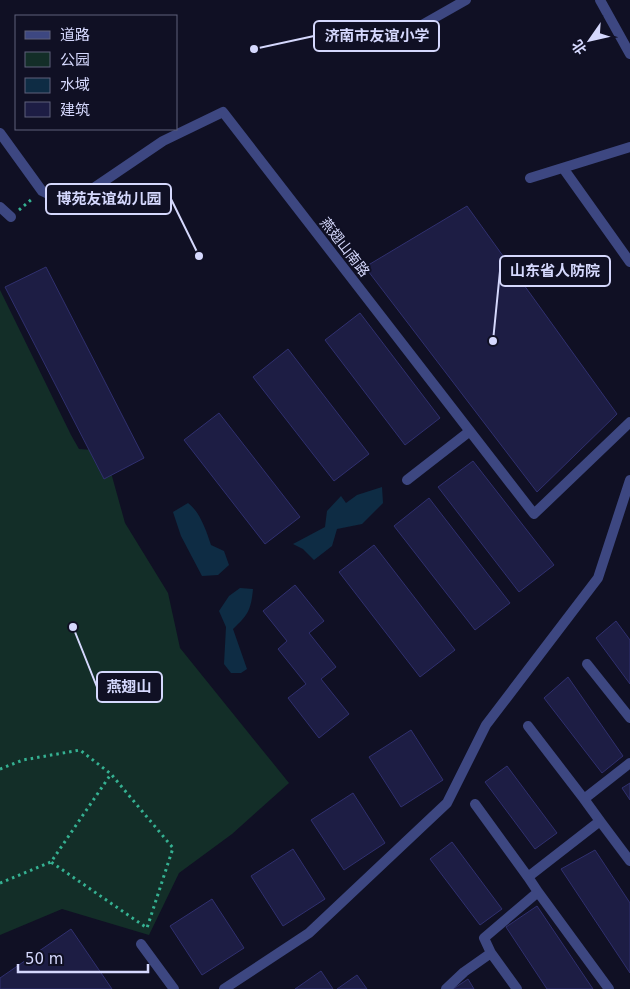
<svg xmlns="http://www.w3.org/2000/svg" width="630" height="989" viewBox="0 0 630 989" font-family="'DejaVu Sans','Noto Sans SC',sans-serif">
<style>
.green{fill:#132e28}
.water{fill:#0e2c44}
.building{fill:#1d1d44;stroke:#30306f}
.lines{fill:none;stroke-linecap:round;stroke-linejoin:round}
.path{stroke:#35b192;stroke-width:3;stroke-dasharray:2.5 4;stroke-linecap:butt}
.minor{stroke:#3d4781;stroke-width:10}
.labels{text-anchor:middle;stroke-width:4;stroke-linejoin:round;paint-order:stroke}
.street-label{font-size:14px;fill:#d5d8fd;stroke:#101024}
.leader{fill:none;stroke:#d5d8fd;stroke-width:2}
.callout-dot{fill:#d5d8fd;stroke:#101024;stroke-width:2}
.callout{fill:#101024;stroke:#d5d8fd;stroke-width:2}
.callout-label{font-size:15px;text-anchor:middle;font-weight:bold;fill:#d5d8fd}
</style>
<rect width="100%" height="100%" fill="#101024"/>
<!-- green -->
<path class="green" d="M0 290 71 435 79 449 105 451 125 523 168 593 180 648 289 783 232 834 179 873 149 935 62 909 0 935Z"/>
<!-- water -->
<path class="water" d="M382 487 383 503 362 524 337 529 332 546 314 560 303 549 293 544 325 527 327 511 341 496 346 503 357 495Z
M188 503C200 512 206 530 211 545L224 551 229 565 218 575 202 576 181 536 173 512Z
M240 588 253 589C251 610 248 615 233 629L247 669 241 673H231L224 664 226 627 219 611 229 596Z"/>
<!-- building -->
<path class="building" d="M467 206 617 414 537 492 365 267Z
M46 267 144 458 104 479 5 287Z
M360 313 440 418 405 445 325 340Z
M288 349 369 454 334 481 253 377Z
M219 413 300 517 265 544 184 440Z
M473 461 554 565 519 592 438 487Z
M429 498 510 603 475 630 394 526Z
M374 545 455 650 420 677 339 572Z
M295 585 324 621 309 633 336 667 321 679 349 714 319 738 288 698 306 684 278 649 287 641 263 611Z
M616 621 630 640V684L596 638Z
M568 677 623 756 602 773 544 698Z
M411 730 443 780 401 807 369 757Z
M507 766 557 833 535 849 485 782Z
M630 783V800L622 788Z
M353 793 385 843 344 870 311 820Z
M452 842 502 909 480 925 430 859Z
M293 849 325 899 283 926 251 876Z
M595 850 630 903V973L561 869Z
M212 899 244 948 202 975 170 926Z
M537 906 593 989H547L506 927Z
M71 929 112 989H0V978Z
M321 971 333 989H295Z
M357 975 367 989H337Z
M468 979 474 989H453Z"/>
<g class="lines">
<!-- path -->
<path class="path" d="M19 210 32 199
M0 769 23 760 80 750 111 774 173 848 147 928 51 862
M0 883 51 862 111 774"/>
<!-- minor -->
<path class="minor" d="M600 0 630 54
M399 38 466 0
M0 133 42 191 63 201 79 198 163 141 223 112 534 514 630 422
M563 168 630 262
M530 178 630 147
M0 207 11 217
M407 480 470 431
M587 664 630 718
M528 726 584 799
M475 804 528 877
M600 821 630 861
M538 892 609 989
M141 944 174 989
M491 953 517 989
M224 989 309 933 447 803 486 725 598 578 630 480
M446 989 464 972 491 953 484 938 538 892 528 877 600 821 584 799 630 763"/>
</g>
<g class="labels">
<!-- street labels -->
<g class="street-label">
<text transform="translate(345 247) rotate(52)" y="5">燕翅山南路</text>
</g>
</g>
<!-- callouts -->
<path class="leader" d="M254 49L314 36M199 256L171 199M493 341L500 271M73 627L97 687"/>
<g class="callout-dot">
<circle cx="254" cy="49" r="5"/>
<circle cx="199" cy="256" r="5"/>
<circle cx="493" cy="341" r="5"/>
<circle cx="73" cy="627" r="5"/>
</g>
<g class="callout">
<rect x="314" y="21" width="125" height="30" rx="5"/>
<rect x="46" y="184" width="125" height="30" rx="5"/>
<rect x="500" y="256" width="110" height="30" rx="5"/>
<rect x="97" y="672" width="65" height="30" rx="5"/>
</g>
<g class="callout-label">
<text x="377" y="41">济南市友谊小学</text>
<text x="109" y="204">博苑友谊幼儿园</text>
<text x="555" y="276">山东省人防院</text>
<text x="129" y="692">燕翅山</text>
</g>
<!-- legend -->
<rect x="15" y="15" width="162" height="115" fill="#101024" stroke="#5f607b"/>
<rect x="25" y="31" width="25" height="8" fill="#3d4781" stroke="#5f607b"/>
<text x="60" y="40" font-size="15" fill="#d5d8fd">道路</text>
<rect x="25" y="52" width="25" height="15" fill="#132e28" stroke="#5f607b"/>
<text x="60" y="65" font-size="15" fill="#d5d8fd">公园</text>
<rect x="25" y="78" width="25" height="15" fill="#0e2c44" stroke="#5f607b"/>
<text x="60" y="90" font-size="15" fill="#d5d8fd">水域</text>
<rect x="25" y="102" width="25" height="15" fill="#1d1d44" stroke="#5f607b"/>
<text x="60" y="115" font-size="15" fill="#d5d8fd">建筑</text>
<!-- north arrow -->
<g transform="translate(590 40) rotate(236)" stroke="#101024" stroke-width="4" paint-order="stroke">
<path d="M0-4L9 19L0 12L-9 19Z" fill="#d5d8fd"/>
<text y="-8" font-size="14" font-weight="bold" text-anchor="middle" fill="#d5d8fd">北</text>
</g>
<!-- scale -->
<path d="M18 964v8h130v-8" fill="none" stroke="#d5d8fd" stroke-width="2.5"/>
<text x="25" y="964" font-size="15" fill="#d5d8fd" stroke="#101024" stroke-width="4" paint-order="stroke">50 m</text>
</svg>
